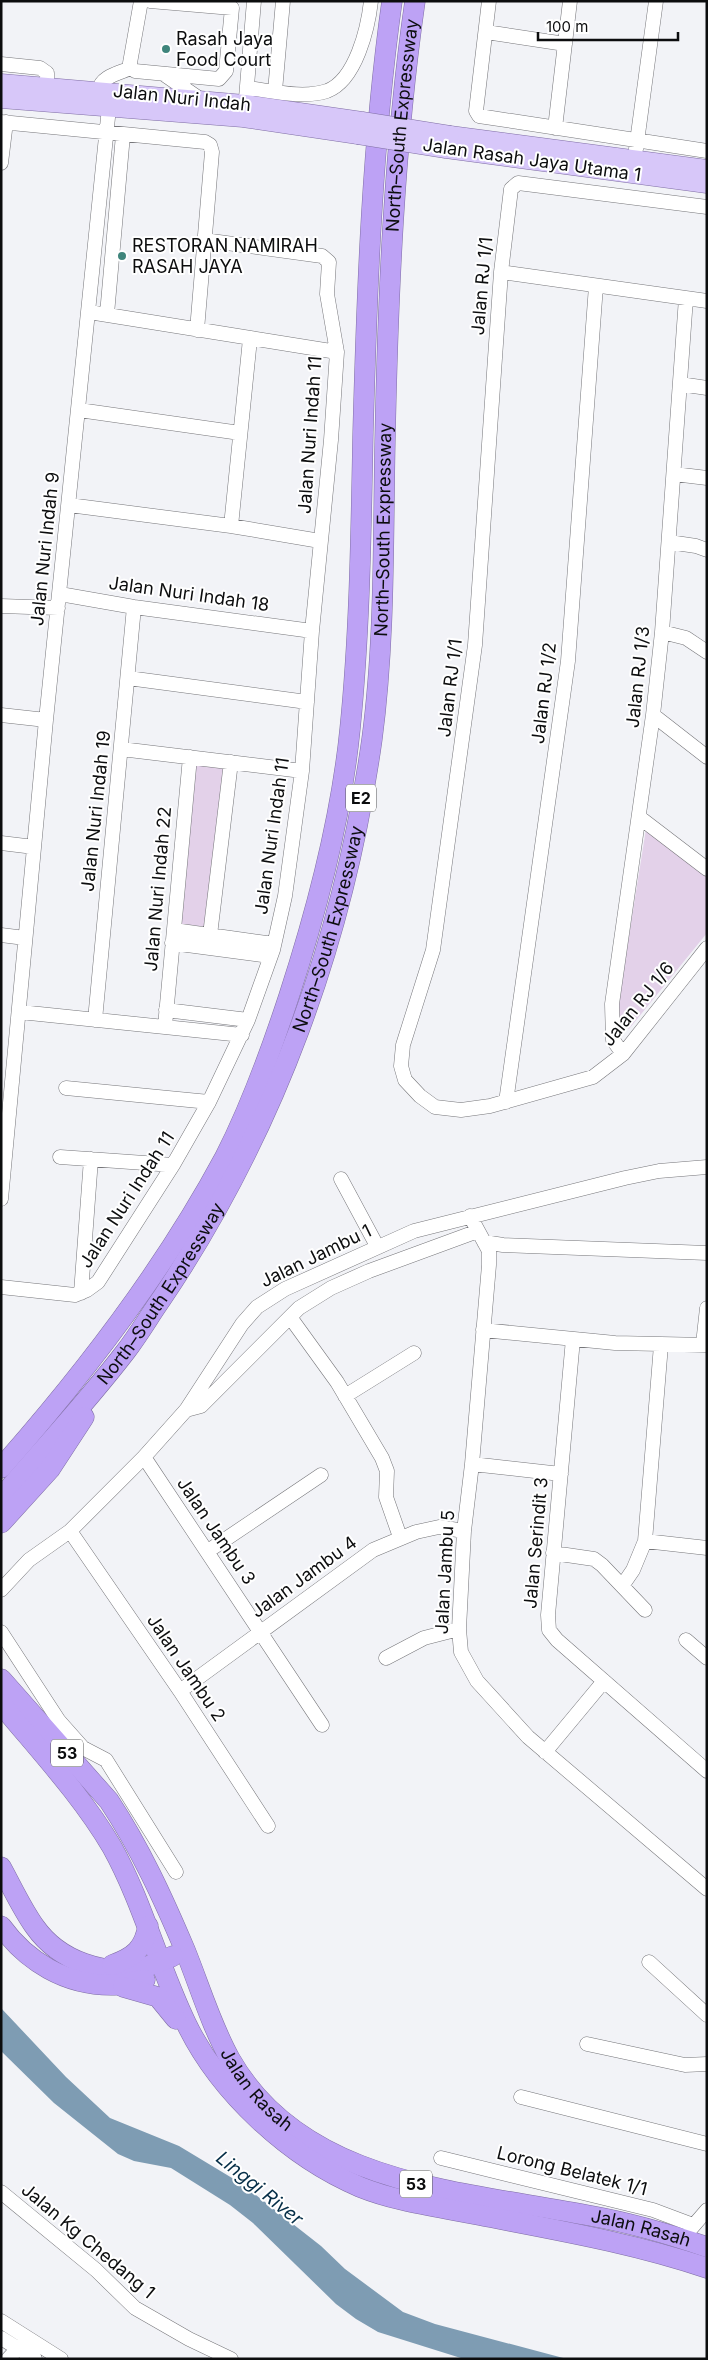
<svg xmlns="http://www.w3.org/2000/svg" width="708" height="2360" viewBox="0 0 708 2360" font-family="Inter,sans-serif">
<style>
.green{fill:#e3d1e9}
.water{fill:#7e9cb3}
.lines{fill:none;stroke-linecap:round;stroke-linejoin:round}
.minor-casing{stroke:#76767a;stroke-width:15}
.major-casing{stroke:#7f6ea4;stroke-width:19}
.highway-casing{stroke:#7f6ea4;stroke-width:21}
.minor{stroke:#fff;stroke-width:14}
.major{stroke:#d7c7f9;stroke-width:18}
.highway{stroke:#bda2f5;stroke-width:20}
.major-bridge-casing{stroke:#7f6ea4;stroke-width:19;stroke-linecap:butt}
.major-bridge{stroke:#d7c7f9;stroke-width:18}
.poi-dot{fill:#3f857c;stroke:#fff;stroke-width:2}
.labels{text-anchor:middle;stroke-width:4;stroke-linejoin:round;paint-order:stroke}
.shield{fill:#fff;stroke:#555656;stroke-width:1}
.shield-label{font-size:16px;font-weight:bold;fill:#0c0d0e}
.poi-label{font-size:18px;fill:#0c0d0e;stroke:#fff;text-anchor:start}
.street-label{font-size:18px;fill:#0c0d0e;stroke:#fff}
.water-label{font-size:19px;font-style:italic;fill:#062f48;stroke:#fff}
</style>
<rect width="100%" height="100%" fill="#f2f3f7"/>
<!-- green -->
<path class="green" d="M196 765 225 768 208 927 179 924Z
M646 829 707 878V933L629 1029 622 1023 617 1011Z"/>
<!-- water -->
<path class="water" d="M1 2008 66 2077 110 2118 179 2146 242 2184 321 2246 345 2269 403 2312 435 2324 567 2359H464L378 2332 356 2319 336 2304 253 2223 230 2205 171 2168 134 2161 118 2154 54 2103 1 2051Z"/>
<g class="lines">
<!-- minor casing -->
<g class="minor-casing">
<path id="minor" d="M489 1 476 111 479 116 707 151
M486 32 565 44
M1 64 40 68 47 73V86
M131 68 130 63 141 1
M165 75 200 99
M247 88C272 91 303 99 327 91 356 80 368 28 371 1
M99 90C101 76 120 73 131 68L135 71 219 79 226 71 232 8 150 1
M275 91 283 1
M246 98 254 1
M1 122 205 142 210 145 212 152 197 330
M555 128 570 1
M636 149 656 1
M1 163 6 122
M707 207 518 183 511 189 501 272 475 645 433 950 403 1045 401 1066 405 1080 420 1096 435 1107 461 1110 490 1106 593 1077 623 1054 707 948
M501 272 707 301
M89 312 337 352
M107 314 123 135
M680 384 707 388
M79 410 240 433
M674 474 707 478
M69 505 231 526 320 541
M231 526 250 339
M669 542 696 546 707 550
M60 594 134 607 312 631
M1 606 58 608
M662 632 686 638 707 652
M128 678 307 702
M1 715 46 720
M653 715 707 757
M121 749 302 771
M639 817 707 869
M1 843 34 847
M174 930 274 944
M1 935 25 938
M210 935 231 762
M172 943 270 956
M166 1010 248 1020
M20 1012 242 1035
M95 1020 134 607
M165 1026 190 757
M623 1054 613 1040 612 1004 653 715 662 632 686 298
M66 1088 209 1102
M506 1102 568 661 596 286
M60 1157 173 1165
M341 1179 377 1246
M1 1199 46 720 110 98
M470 1216 489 1251V1265L472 1464 464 1531 459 1629 461 1652 477 1681 528 1737 707 1889
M484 1242 503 1245 707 1253
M1 1287 75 1295 87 1290 98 1282 173 1165 209 1102 248 1020 273 950 285 896 302 771 312 631 331 440 337 352 327 294 329 262 322 256 204 240
M81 1293 91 1159
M290 1317 337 1382 382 1458 387 1471 386 1497 400 1537
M483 1330 615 1343 707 1345
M573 1339 548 1615 549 1630 557 1640 707 1771
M703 1344 707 1308
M345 1396 414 1353
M186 1410 201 1406 299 1308 331 1288 369 1271 478 1231
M144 1457 322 1725
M472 1464 561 1474
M70 1531 180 1691 268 1826
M645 1541 707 1548
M208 1551 321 1475
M553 1553 594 1559 602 1565 645 1610
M622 1586 633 1570 645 1541 661 1345
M1 1590 29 1560 70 1531 144 1457 186 1410 242 1324 257 1307 285 1289 414 1231 625 1178 659 1171 707 1167
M1 1632 59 1721 83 1748 106 1760 176 1872
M686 1640 707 1658
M386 1658 424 1638 459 1629
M180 1691 373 1550 416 1532 439 1527 464 1531
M545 1752 604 1681
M649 1962 707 2015
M587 2044 685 2065 707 2064
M521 2097 707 2144
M441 2158 653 2210 693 2225
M1 2192 96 2270 135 2308 189 2339 231 2359
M688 2232 707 2210
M1 2321 61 2359
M1 2338 35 2359
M8 2359 24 2342"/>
</g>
<!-- major casing -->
<g class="major-casing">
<path id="major" d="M1 83 245 104 362 121
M1 99 243 118 358 135
M450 135 707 169
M446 149 707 184"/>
</g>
<!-- highway casing -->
<g class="highway-casing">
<g id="highway">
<path d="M1 1468C85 1373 165 1269 225 1157 251 1106 271 1051 289 996 317 910 341 820 350 729 360 630 361 531 363 432 367 288 372 144 392 1"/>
<path id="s1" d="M1 1498C43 1449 87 1402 126 1351 139 1334 150 1315 162 1298 275 1130 344 939 372 739 385 641 383 541 385 442 388 295 394 147 415 1"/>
<path d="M1 1523 50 1469 84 1417"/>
<path id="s2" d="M1 1679 109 1801C140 1848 163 1898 185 1950 200 1987 211 2025 230 2059 303 2187 466 2191 592 2216 631 2223 669 2234 707 2247"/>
<path d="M1 1704C39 1750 82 1796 112 1847 143 1903 158 1965 186 2023 219 2092 289 2157 360 2187 397 2202 440 2207 479 2215 556 2230 633 2243 707 2268"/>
<path d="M1 1867C12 1887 22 1909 35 1927 59 1961 105 1977 145 1967 154 1965 164 1960 173 1956"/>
<path d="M1 1926C27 1962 66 1985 111 1985 122 1985 134 1981 145 1980"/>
<path d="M112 1965C134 1957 144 1949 148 1926"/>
<path d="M123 1987 158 1997 176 2019"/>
</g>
</g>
<!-- minor -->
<use href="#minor" class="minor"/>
<!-- major -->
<use href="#major" class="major"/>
<!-- highway -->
<use href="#highway" class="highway"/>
<!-- major-bridge casing -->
<g class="major-bridge-casing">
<path id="major-bridge" d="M362 121 450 135
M358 135 446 149"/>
</g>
<!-- major-bridge -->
<use href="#major-bridge" class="major-bridge"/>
</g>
<!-- markers -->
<g class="poi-dot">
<circle cx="166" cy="49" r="5"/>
<circle cx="122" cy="256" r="5"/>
</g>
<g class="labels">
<!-- shield labels -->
<g class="shield">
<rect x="346" y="784.5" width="30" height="27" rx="4"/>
<rect x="51" y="1739.5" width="32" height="27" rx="4"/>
<rect x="400" y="2170.5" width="32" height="27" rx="4"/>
</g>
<g class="shield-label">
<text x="361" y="804">E2</text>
<text x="67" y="1759">53</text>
<text x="416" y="2190">53</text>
</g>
<!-- poi labels -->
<g class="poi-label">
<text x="176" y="45">Rasah Jaya<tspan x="176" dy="21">Food Court</tspan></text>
<text x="132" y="252">RESTORAN NAMIRAH<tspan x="132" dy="21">RASAH JAYA</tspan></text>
</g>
<!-- street labels -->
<g class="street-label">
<text transform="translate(182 98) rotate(6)" y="6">Jalan Nuri Indah</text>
<text dy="6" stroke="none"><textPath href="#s1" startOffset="1474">North–South Expressway</textPath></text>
<text transform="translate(532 160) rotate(8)" y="6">Jalan Rasah Jaya Utama 1</text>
<text transform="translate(482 286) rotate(-85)" y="6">Jalan RJ 1/1</text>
<text transform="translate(310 435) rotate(-86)" y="6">Jalan Nuri Indah 11</text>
<text dy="6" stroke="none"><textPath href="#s1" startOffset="1069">North–South Expressway</textPath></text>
<text transform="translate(45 549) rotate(-84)" y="6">Jalan Nuri Indah 9</text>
<text transform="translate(189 594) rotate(8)" y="6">Jalan Nuri Indah 18</text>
<text transform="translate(638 677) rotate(-84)" y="6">Jalan RJ 1/3</text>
<text transform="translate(450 688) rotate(-83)" y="6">Jalan RJ 1/1</text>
<text transform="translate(544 693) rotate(-83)" y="6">Jalan RJ 1/2</text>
<text transform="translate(96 811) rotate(-84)" y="6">Jalan Nuri Indah 19</text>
<text transform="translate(272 836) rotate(-82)" y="6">Jalan Nuri Indah 11</text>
<text transform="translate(158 889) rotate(-85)" y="6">Jalan Nuri Indah 22</text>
<text dy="6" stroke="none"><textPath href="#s1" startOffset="664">North–South Expressway</textPath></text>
<text transform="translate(638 1004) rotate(-51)" y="6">Jalan RJ 1/6</text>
<text transform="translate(127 1200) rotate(-57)" y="6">Jalan Nuri Indah 11</text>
<text transform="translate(316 1256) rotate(-26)" y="6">Jalan Jambu 1</text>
<text dy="6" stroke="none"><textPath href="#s1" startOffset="260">North–South Expressway</textPath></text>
<text transform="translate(216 1531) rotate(56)" y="6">Jalan Jambu 3</text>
<text transform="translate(536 1543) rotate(-85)" y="6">Jalan Serindit 3</text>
<text transform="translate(445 1572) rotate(-87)" y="6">Jalan Jambu 5</text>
<text transform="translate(304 1577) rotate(-36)" y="6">Jalan Jambu 4</text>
<text transform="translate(186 1668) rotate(56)" y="6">Jalan Jambu 2</text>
<text dy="6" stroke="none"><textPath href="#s2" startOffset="489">Jalan Rasah</textPath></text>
<text transform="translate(572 2171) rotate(14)" y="6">Lorong Belatek 1/1</text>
<text dy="6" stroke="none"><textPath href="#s2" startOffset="908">Jalan Rasah</textPath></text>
<text transform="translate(88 2241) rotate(40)" y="6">Jalan Kg Chedang 1</text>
</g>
<!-- water labels -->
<g class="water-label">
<text transform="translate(260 2188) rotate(39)" y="7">Linggi River</text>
</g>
</g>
<!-- border -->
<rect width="708" height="2360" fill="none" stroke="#0c0d0e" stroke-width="5"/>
<!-- scale -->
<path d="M538 32v8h140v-8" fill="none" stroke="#0c0d0e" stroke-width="2.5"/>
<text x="546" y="32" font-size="15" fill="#0c0d0e" stroke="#ffffff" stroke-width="4" paint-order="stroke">100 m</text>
</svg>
